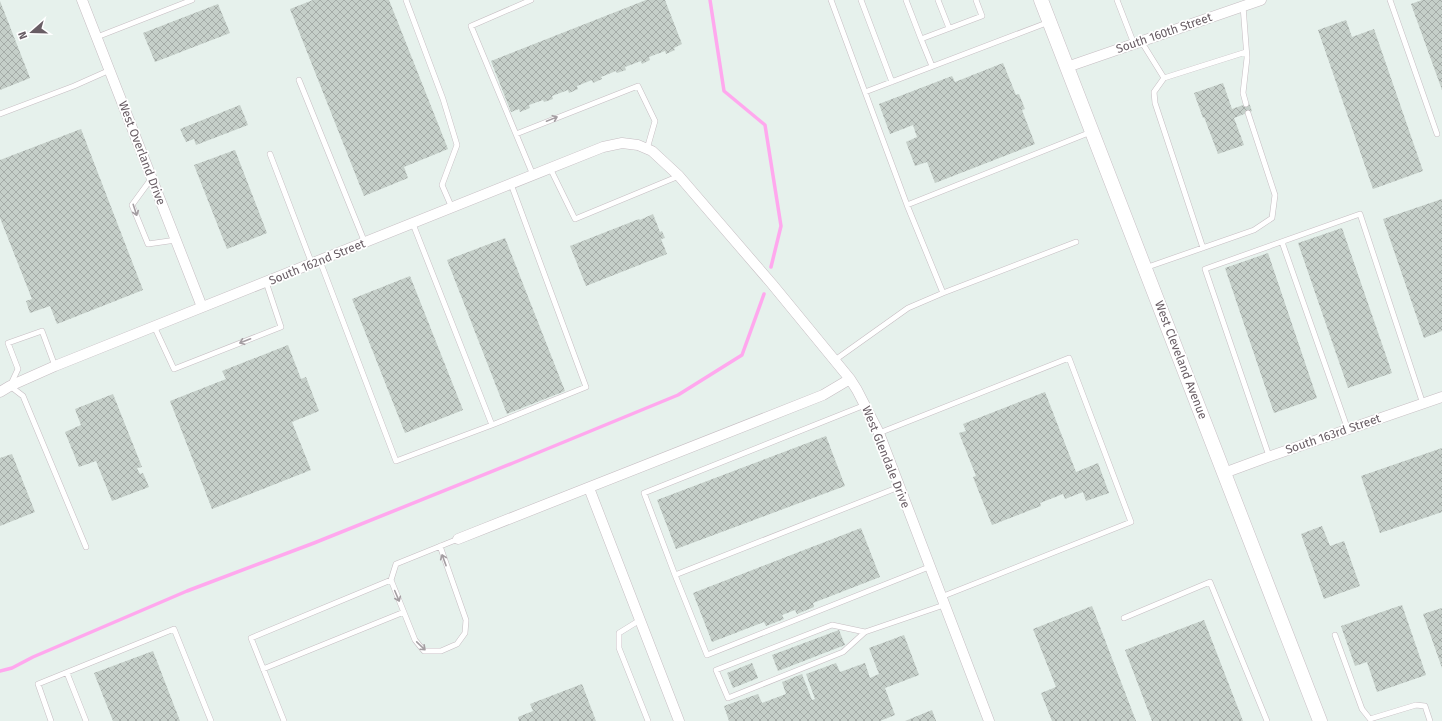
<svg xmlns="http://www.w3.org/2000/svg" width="1442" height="721" viewBox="0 0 1442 721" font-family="'Fira Sans',sans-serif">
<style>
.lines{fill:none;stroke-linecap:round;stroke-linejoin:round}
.stream{stroke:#ffa8ee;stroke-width:3.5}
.building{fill:url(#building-cross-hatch)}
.service-casing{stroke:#c6bdc2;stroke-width:6}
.minor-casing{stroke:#c6bdc2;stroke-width:11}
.secondary-casing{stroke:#c8bec4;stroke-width:15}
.service{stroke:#fff;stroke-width:5}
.minor{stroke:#fff;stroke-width:10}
.secondary{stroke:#fff;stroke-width:14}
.oneway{stroke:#a49ea2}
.labels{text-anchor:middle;stroke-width:3.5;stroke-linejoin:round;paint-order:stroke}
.street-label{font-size:12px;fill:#685d64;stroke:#fff}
</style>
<defs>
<pattern id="building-cross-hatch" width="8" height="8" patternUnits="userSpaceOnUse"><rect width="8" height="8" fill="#c5cfc9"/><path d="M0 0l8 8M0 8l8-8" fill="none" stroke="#a4aba7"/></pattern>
</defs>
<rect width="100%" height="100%" fill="#e6f1ec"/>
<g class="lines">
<!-- stream -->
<path class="stream" d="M710 0 724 91 765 125 781 226 771 267
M0 671 12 668 33 657 187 591 314 543 513 463 678 395 742 355 764 294"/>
</g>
<!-- building -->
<path class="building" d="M313 0H389L448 149 404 167 408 178 364 196 290 9Z
M646 0H665L682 44 674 48 675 50 666 54 665 51 649 57 650 60 642 64 641 61 625 67 626 70 617 73 616 71 601 77 602 79 593 83 592 80 577 86 578 89 569 93 568 90 552 96 553 99 544 102 543 100 529 105 530 108 520 112 519 109 511 112 491 61Z
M1422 0H1442V90L1411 4Z
M0 1 30 78 0 90Z
M218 4 230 33 155 62 143 33Z
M1346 20 1352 37 1374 29 1423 171 1373 189 1318 30Z
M1003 63 1016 95 1019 94 1025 109 1022 110 1035 144 935 183 927 162 915 166 906 142 917 137 913 125 890 134 879 104 952 76 955 82Z
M1223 83 1232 109 1249 103 1252 111 1234 118 1244 145 1218 154 1204 117 1203 118 1194 93Z
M240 105 248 125 196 145 194 139 186 142 180 129Z
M81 129 143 290 57 324 50 306 30 313 26 301 32 299 0 218V160Z
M235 150 267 233 227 249 194 165Z
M1442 199V331L1424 338 1383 219Z
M653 214 660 232 662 231 665 238 661 239 667 254 586 286 570 246 639 219 640 220Z
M1342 228 1392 373 1348 388 1298 243Z
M505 238 565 391 507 414 447 260Z
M1268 253 1317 398 1274 413 1225 268Z
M410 276 463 410 405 433 352 299Z
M288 345 301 379 306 377 319 411 292 422 311 470 212 509 170 401 226 379 222 371Z
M1045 392 1076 472 1098 463 1109 493 1086 501 1083 492 1065 499 1063 494 1040 503 1041 506 992 525 973 477 976 476 959 433 966 431 963 424Z
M113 394 142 467 137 468 140 474 143 473 149 487 112 501 96 461 79 467 65 432 81 425 75 409Z
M826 436 845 486 676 549 657 500Z
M1442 448V512L1380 533 1361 476Z
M12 454 35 512 0 526V458Z
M1322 526 1330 546 1344 541 1360 586 1324 599 1301 534Z
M861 528 880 577 813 603 814 607 797 614 795 610 782 615 784 619 766 626 764 622 712 642 693 593Z
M1402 605 1426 675 1377 692 1367 662 1355 666 1341 626Z
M1092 606 1136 721H1052L1041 693 1056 687 1033 629Z
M1442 608V668L1423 614Z
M1204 620 1243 721H1152L1125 650Z
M839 630 845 645 778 671 772 655Z
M904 635 919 675 885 688 895 715 880 721H729L724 706 758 694 762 703 786 694 782 682 802 674 812 700 815 699 806 674 836 663 840 672 865 663 870 678 879 674 869 648Z
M153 651 180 721H113L94 673Z
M752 663 758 678 733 688 727 673Z
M582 684 596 721H519L518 717 533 711 530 704Z
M932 710 936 721H905Z"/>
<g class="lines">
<!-- service casing -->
<g class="service-casing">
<path id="service" d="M406 0 443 99 457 145 442 185 452 208
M531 0 471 26 533 175
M831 0 865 92 1049 22
M861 0 892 82
M906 0 921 39
M938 0 949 28
M1117 0 1134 44
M1390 0 1437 134
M1243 6 1247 58 1243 93 1246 104
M97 37 192 0
M1141 41 1164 78 1246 52
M932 66 921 39 982 16 976 0
M1164 78 1154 92 1155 103 1203 248
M299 80 365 243
M865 92 907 205 1091 132
M0 114 74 86 110 70
M516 134 638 86 655 121 647 149
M270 154 312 264
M550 168 575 219 679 176
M151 179 132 205 148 244 176 240
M1282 242 1348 430
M320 261 396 461 492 425 413 224
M1145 268 1254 230 1272 218 1275 195 1248 113
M943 293 1076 242
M154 326 174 369 281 327 266 282
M835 360 908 308 943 293 907 205
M55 366 42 331 8 343 18 369 10 386 23 396 86 547
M865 405 644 493 675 575 899 487
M492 425 586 387 511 184
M879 433 1069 358 1131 522 941 597
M1269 456 1205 269 1360 214 1423 404
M440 546 466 620 465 633 457 644 441 651H424L415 640 391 580 396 564 458 539
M675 575 707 655 929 567
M1124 618 1210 582 1267 721
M640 620 619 633V648L648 721
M865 632 832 625 716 670 728 698 843 652 865 632 944 605
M1335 635 1362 709 1370 719 1416 705 1425 706 1430 721
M263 669 404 612
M67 673 86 721
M51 721 38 684 174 629 211 721
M284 721 251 638 391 580"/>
</g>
<!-- minor casing -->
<g class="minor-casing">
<path id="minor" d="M82 0 202 307
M1067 67 1261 0
M0 392 10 386 55 366 603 147 622 143 638 145 652 151 679 176 772 284 850 379 857 390 879 433 989 721
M1224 473 1262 459 1442 397
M589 488 679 721
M458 539 823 395 850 379"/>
</g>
<!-- secondary casing -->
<g class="secondary-casing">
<path id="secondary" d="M1041 0 1320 721"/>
</g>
<!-- service -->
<use href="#service" class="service"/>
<!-- minor -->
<use href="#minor" class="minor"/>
<!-- secondary -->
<use href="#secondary" class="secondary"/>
</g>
<!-- one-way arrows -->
<defs><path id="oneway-shaft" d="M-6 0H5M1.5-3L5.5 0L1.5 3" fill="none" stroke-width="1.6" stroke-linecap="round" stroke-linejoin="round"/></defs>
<g class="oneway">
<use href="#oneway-shaft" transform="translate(552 119) rotate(-22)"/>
<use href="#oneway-shaft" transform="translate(135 210) rotate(72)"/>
<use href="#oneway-shaft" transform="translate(245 341) rotate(159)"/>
<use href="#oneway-shaft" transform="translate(444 560) rotate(-110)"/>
<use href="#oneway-shaft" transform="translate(397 596) rotate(67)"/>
<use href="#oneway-shaft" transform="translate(421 646) rotate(44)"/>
</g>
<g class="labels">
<!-- street labels -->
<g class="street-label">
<text transform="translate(1164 33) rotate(-19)" y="4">South 160th Street</text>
<text transform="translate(142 153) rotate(69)" y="4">West Overland Drive</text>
<text transform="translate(317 262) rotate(-22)" y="4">South 162nd Street</text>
<text transform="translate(1181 360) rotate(69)" y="4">West Cleveland Avenue</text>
<text transform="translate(1333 434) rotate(-19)" y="4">South 163rd Street</text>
<text transform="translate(886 457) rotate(68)" y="4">West Glendale Drive</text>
</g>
</g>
<!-- north arrow -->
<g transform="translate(32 32) rotate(250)" stroke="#ffffff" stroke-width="3" paint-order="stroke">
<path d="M0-3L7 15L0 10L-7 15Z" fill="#685d64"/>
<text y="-6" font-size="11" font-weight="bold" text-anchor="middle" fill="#685d64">N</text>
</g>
</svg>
